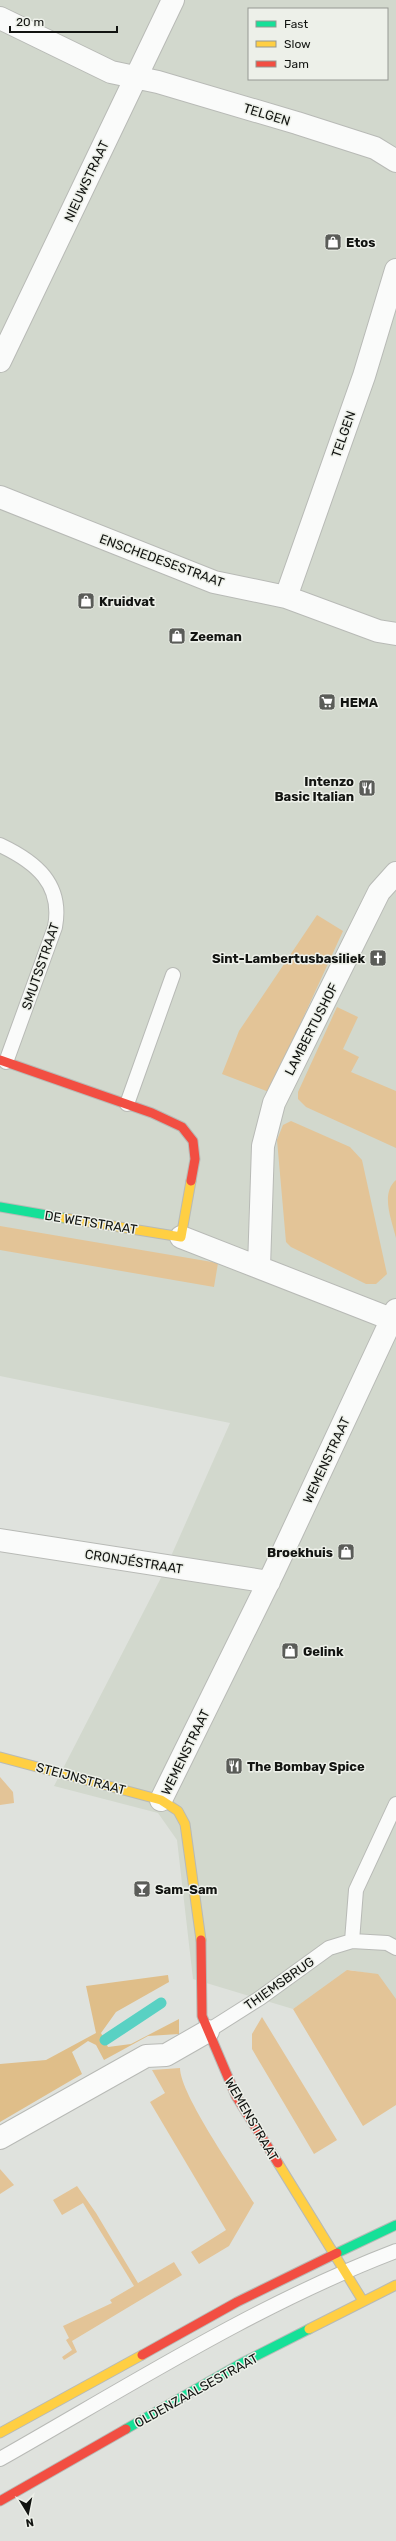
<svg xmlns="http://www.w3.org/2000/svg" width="396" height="2541" viewBox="0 0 396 2541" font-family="Rubik,sans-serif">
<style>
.built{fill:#d2d8cd;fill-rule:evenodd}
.green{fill:#e3c497}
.forest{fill:#dfbe89}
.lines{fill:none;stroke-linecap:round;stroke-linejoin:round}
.stream{stroke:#59d1c3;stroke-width:11}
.lane-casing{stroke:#b8bab6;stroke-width:16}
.street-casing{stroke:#b8bab6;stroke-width:24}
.fast-casing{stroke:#b8bab6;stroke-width:11}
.slow-casing{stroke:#b8bab6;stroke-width:11}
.jam-casing{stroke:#b8bab6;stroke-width:11}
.lane{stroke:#fafbfa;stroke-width:14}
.street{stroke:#fafbfa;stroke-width:22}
.fast{stroke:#16e098;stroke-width:9}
.slow{stroke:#ffcf43;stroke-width:9}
.jam{stroke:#f24e42;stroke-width:9}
.labels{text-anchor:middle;stroke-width:3;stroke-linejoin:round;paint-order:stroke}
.street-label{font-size:13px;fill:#121411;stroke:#edf0e9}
.poi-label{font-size:13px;font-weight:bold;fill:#121411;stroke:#edf0e9;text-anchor:start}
</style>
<rect width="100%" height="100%" fill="#dfe2dd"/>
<!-- built -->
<path class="built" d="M0 0H396V2002L377 1975 350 1970 293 2009 193 1979 177 1840 158 1813 54 1786 164 1572 230 1423 0 1376ZM249 9H387V79H249Z"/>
<!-- green -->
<path class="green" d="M317 915 343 931 269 1092 222 1074 239 1031Z
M337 1007 358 1017 343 1049 359 1057 351 1072 396 1091V1148L306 1107 298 1099V1092Z
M291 1121 350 1147 362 1160 387 1274 376 1284H366L291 1247 286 1242 277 1140 283 1125Z
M396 1180V1238C392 1220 380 1194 396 1180Z
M0 1226 218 1263 214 1287 0 1250Z
M0 1777 13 1792 14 1803 0 1805Z
M347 1970 378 1974 396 1999V2105L363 2126 293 2009Z
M262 2017 337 2140 314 2154 252 2049V2034Z
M180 2068C180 2094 238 2177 254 2203L229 2246 199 2264 191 2252 226 2230 150 2102 165 2093 152 2070Z
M0 2169 14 2185 0 2194Z
M77 2186 96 2213 138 2283 174 2262 182 2275 72 2341 77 2352 64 2360 62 2357 72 2350 66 2340 69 2338 63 2326 112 2303 110 2300 134 2286 83 2203 62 2215 53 2200Z"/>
<!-- forest -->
<path class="forest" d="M168 1975 169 1982 116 2012 101 2033 108 2047 131 2044 179 2019V2034L148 2036 104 2060 96 2045 88 2041 72 2052 82 2074 0 2122V2064L46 2060 96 2033 86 1986Z"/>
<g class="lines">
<!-- stream -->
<path class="stream" d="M105 2040 161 2003"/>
<!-- lane casing -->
<g class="lane-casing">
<path id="lane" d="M0 845C36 862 63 884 55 927L6 1062
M127 1104 173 975
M352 1941 356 1890 396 1804
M208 2031 260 1998 329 1948 352 1941 387 1943 396 1948
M0 2459C129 2386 257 2304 396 2251"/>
</g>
<!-- street casing -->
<g class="street-casing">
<path id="street" d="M0 18 111 72 158 82 297 123 375 148 396 161
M0 361 173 0
M0 497 214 582 286 597 378 631 396 634
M286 597 364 376 396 270
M181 1237 391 1319 396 1324
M259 1267 263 1146 274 1103 379 892 396 873
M0 1540 269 1582
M161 1800 274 1571 396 1310
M0 2138 146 2056 166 2055 208 2031"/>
</g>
<!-- fast casing -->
<g class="fast-casing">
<path id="fast" d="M0 1207 64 1218
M337 2253 396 2225
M126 2429 240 2364 309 2329"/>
</g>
<!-- slow casing -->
<g class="slow-casing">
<path id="slow" d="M64 1218 181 1237 191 1181
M0 1757 161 1800 178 1811 185 1824 201 1940
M278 2163 363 2301
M309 2329 396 2285
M0 2433 142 2355"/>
</g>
<!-- jam casing -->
<g class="jam-casing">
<path id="jam" d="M0 1060 152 1113 182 1127 193 1141 195 1159 191 1181
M201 1940 202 2016 236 2096 278 2163
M142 2355 237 2302 337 2253
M0 2501 126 2429"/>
</g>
<!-- lane -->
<use href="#lane" class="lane"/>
<!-- street -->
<use href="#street" class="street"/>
<!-- fast -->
<use href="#fast" class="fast"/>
<!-- slow -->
<use href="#slow" class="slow"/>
<!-- jam -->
<use href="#jam" class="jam"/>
</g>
<!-- icons -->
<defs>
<g id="shop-square" transform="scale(0.9)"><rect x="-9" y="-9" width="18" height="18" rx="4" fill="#5a5c58" stroke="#edf0e9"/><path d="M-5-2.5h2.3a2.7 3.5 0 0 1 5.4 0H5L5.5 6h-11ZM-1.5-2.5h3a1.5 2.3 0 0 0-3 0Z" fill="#fff"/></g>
<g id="supermarket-square" transform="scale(0.9)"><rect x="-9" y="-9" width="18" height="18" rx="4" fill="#5a5c58" stroke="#edf0e9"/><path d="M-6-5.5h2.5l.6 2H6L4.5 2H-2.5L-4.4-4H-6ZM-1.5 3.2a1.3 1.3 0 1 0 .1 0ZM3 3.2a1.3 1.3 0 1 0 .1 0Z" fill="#fff"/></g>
<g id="restaurant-square" transform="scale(0.9)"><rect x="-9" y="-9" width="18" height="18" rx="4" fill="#5a5c58" stroke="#edf0e9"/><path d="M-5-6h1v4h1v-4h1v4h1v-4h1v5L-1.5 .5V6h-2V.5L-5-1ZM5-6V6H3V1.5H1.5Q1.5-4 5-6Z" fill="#fff"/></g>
<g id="church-square" transform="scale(0.9)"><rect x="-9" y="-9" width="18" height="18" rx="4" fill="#5a5c58" stroke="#edf0e9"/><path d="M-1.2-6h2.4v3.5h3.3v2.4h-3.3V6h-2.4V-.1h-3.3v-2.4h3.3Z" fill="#fff"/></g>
<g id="bar-square" transform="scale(0.9)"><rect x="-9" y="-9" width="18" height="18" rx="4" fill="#5a5c58" stroke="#edf0e9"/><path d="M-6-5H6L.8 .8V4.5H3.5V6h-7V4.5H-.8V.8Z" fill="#fff"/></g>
</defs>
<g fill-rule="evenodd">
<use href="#shop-square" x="333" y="242"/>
<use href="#shop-square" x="86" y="601"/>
<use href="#shop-square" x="177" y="636"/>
<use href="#supermarket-square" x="327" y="702"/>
<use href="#restaurant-square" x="367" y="788"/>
<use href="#church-square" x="378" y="958"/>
<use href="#shop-square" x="346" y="1552"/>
<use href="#shop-square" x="290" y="1651"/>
<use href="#restaurant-square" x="234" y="1766"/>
<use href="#bar-square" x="142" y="1889"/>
</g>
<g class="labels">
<!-- street labels -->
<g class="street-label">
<text transform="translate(267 114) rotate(17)" y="5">TELGEN</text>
<text transform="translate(86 181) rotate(-65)" y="5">NIEUWSTRAAT</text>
<text transform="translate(343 434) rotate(-71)" y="5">TELGEN</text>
<text transform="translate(162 560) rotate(20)" y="5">ENSCHEDESESTRAAT</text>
<text transform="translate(40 966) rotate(-71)" y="5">SMUTSSTRAAT</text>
<text transform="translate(311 1029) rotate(-63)" y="5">LAMBERTUSHOF</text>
<text transform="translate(91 1222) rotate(9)" y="5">DE WETSTRAAT</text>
<text transform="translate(326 1460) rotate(-65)" y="5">WEMENSTRAAT</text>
<text transform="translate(134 1561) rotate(9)" y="5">CRONJÉSTRAAT</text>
<text transform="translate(185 1752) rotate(-64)" y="5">WEMENSTRAAT</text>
<text transform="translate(81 1778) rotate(15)" y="5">STEIJNSTRAAT</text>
<text transform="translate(279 1983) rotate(-35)" y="5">THIEMSBRUG</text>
<text transform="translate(252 2119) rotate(60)" y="5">WEMENSTRAAT</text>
<text transform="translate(196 2390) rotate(-29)" y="5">OLDENZAALSESTRAAT</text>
</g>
<!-- poi labels -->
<g class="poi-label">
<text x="346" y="247">Etos</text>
<text x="99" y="606">Kruidvat</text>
<text x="190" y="641">Zeeman</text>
<text x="340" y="707">HEMA</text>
<text x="354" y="786" text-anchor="end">Intenzo<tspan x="354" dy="15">Basic Italian</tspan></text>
<text x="365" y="963" text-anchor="end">Sint-Lambertusbasiliek</text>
<text x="333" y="1557" text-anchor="end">Broekhuis</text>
<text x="303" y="1656">Gelink</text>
<text x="247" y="1771">The Bombay Spice</text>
<text x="155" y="1894">Sam-Sam</text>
</g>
</g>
<!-- legend -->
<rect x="248" y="8" width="140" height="72" fill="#edf0e9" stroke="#959893"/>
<rect x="256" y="21" width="20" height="6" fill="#16e098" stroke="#959893"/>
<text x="284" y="28" font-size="12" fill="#121411">Fast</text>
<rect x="256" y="41" width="20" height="6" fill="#ffcf43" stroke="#959893"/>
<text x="284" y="48" font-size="12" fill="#121411">Slow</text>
<rect x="256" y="61" width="20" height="6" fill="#f24e42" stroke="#959893"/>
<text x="284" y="68" font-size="12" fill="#121411">Jam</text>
<!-- north arrow -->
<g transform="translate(28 2513) rotate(170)" stroke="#edf0e9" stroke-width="3" paint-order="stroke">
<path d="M0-3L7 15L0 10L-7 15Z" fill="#121411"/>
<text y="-6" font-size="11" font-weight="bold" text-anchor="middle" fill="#121411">N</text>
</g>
<!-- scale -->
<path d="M10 26v6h107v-6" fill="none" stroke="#121411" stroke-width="2"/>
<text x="16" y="26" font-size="12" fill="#121411" stroke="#edf0e9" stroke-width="3" paint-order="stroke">20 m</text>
</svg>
